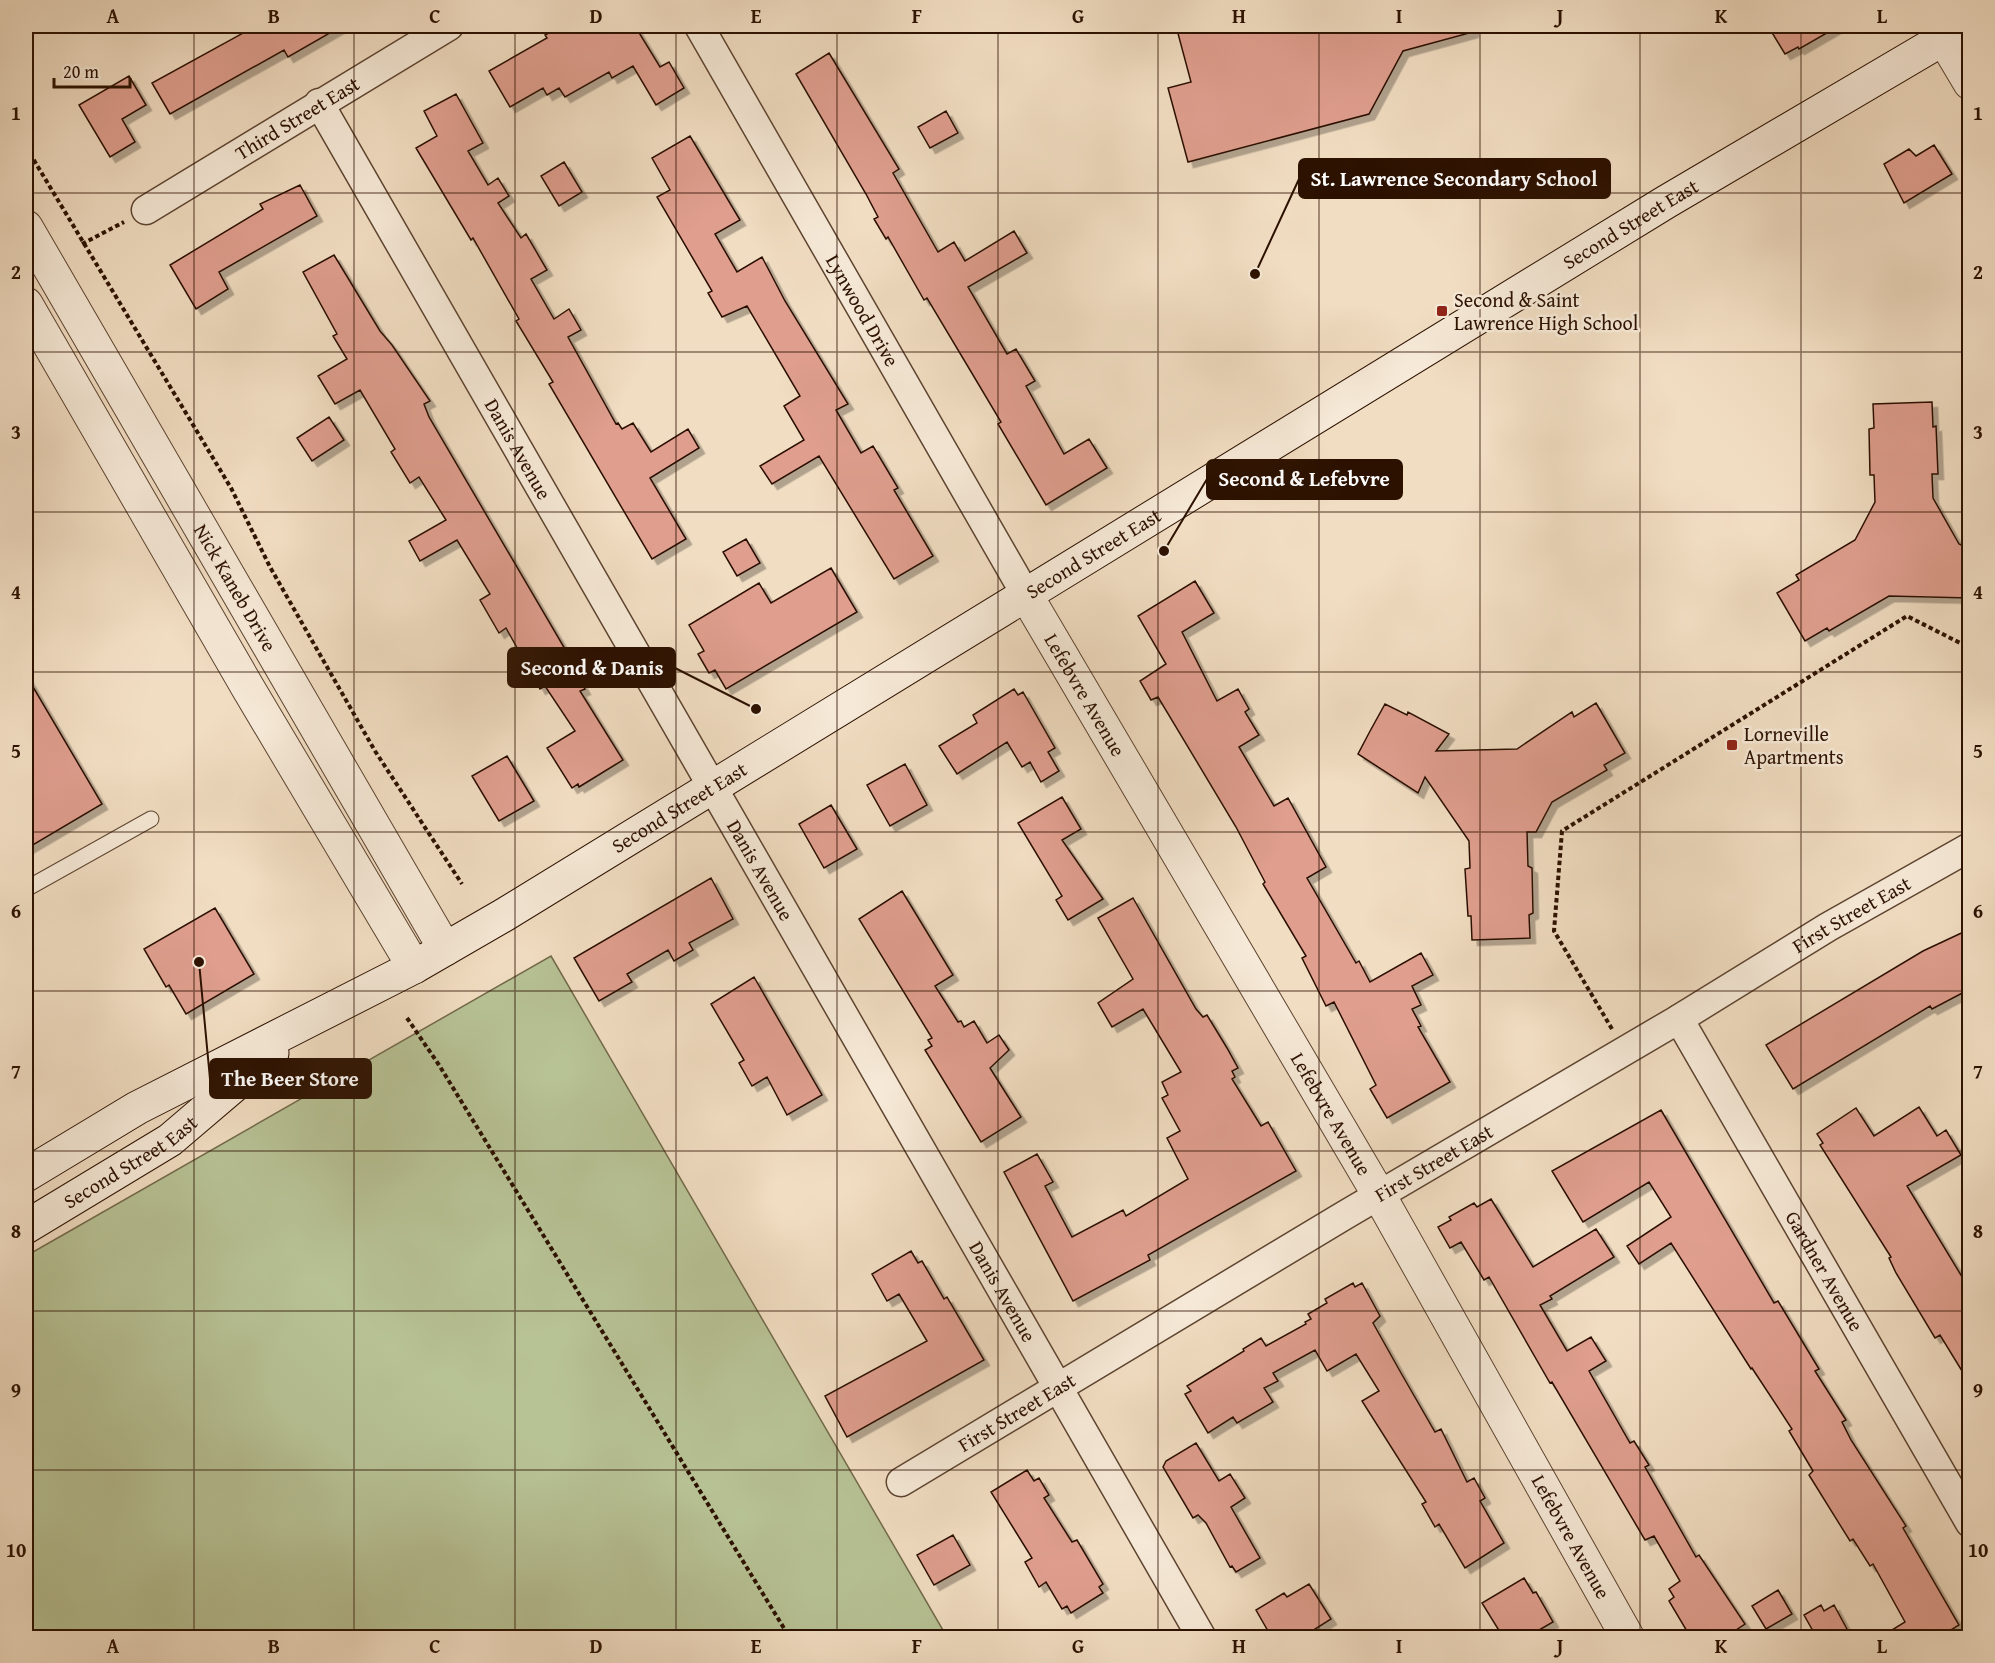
<svg xmlns="http://www.w3.org/2000/svg" width="1995" height="1663" viewBox="0 0 1995 1663" font-family="'Gentium Book Plus',serif">
<style>
.green{fill:#b7c295;stroke:#726a4a;stroke-width:1.5}
.building{fill:#df9e8e;stroke:#2c1100;stroke-width:1.5;filter:url(#shadow)}
.lines{fill:none;stroke-linecap:round;stroke-linejoin:round}
.service-casing{stroke:#5d4430;stroke-width:17}
.minor-casing{stroke:#5d4430;stroke-width:31}
.tertiary-casing{stroke:#5d4430;stroke-width:35}
.secondary-casing{stroke:#2c1100;stroke-width:35}
.path{stroke:#2c1100;stroke-width:4;stroke-dasharray:4.5 3;stroke-linecap:butt}
.service{stroke:#f6e9d7;stroke-width:15}
.minor{stroke:#f6e9d7;stroke-width:28}
.tertiary{stroke:#f6e9d7;stroke-width:33}
.secondary{stroke:#f6e9d7;stroke-width:33}
.grid{fill:none;stroke:#2c1100;stroke-width:1.5;stroke-opacity:0.55}
.poi-dot{fill:#8f2418;stroke:#f6e9d7;stroke-width:2}
.labels{text-anchor:middle;stroke-width:5;stroke-linejoin:round;paint-order:stroke}
.street-label{font-size:20px;fill:#2c1100;stroke:#f6e9d7}
.poi-label{font-size:20px;fill:#2c1100;stroke:#f6e9d7;text-anchor:start}
.leader{fill:none;stroke:#2c1100;stroke-width:2}
.callout-dot{fill:#2c1100;stroke:#f6e9d7;stroke-width:2}
.callout{fill:#2c1100;stroke:#2c1100;stroke-width:2}
.callout-label{font-size:21px;text-anchor:middle;font-weight:bold;fill:#fff}
.neatline{fill:none;stroke:#2c1100;stroke-width:2}
.grid-label{font-size:20px;text-anchor:middle;font-weight:bold;fill:#2c1100}
</style>
<defs>
<filter id="shadow"><feDropShadow dx="5.5" dy="5.5" stdDeviation="0" flood-color="#0004"/></filter>
</defs>
<rect width="100%" height="100%" fill="#f1ddc2"/>
<filter id="stains"><feTurbulence type="fractalNoise" baseFrequency=".00333" numOctaves="4"/><feColorMatrix values="0 0 0 0 .2 0 0 0 0 .09 0 0 0 0 .02 0 0 0 .5 -.17"/></filter>
<radialGradient id="worn" r=".72"><stop offset=".6" stop-color="#630" stop-opacity="0"/><stop offset="1" stop-color="#630" stop-opacity=".3"/></radialGradient>
<!-- green -->
<path class="green" d="M551 956 947 1637H26V1256Z"/>
<!-- building -->
<path class="building" d="M256 26H342L288 57 284 50 170 114 152 83Z
M562 26H635L660 67 669 62 684 88 656 105 633 66 612 78 609 72 565 97 559 88 547 95 543 88 510 107 489 71 547 38 545 35Z
M1176 26H1473V32L1403 51 1369 114 1188 162 1168 88 1191 82Z
M1768 26H1839L1799 49 1798 47 1785 54Z
M829 53 899 169 893 173 938 252 954 242 965 261 1014 231 1027 253 968 287 1007 354 1016 349 1035 381 1026 386 1064 454 1089 439 1107 468 1046 505 998 424 1001 422 970 370 927 298 924 300 888 237 886 239 874 219 878 217 866 194 796 74Z
M129 76 146 105 122 119 135 142 110 157 79 105Z
M456 94 483 143 468 151 488 185 498 178 509 196 498 203 521 238 526 234 547 270 531 279 554 319 569 309 581 330 568 337 616 424 618 423 622 429 633 423 651 452 688 429 699 448 650 478 686 539 652 559 549 384 553 382 516 321 519 319 473 238 471 240 416 148 437 136 424 111Z
M946 111 958 133 930 148 918 127Z
M690 136 740 220 715 234 737 272 762 257 785 301 848 404 836 410 861 453 873 446 898 488 894 490 933 556 894 579 819 456 772 484 760 466 804 440 784 406 800 396 747 306 722 317 708 293 712 291 657 197 670 190 652 158Z
M1934 145 1952 174 1904 203 1884 164 1909 149 1916 156Z
M564 162 582 192 559 206 541 176Z
M300 185 317 216 219 272 228 289 196 309 170 265 263 209 260 204Z
M334 255 380 331 392 345 430 401 424 404 429 417 565 649 563 650 585 689 580 691 623 760 579 787 578 784 572 788 547 748 575 731 545 686 540 689 506 628 499 633 480 600 490 594 457 540 420 561 409 541 446 520 419 477 410 483 391 452 395 449 360 390 335 404 318 376 347 359 333 336 337 334 303 272Z
M1932 402 1933 427 1936 426 1938 474H1932L1933 498 1959 544 1970 549V598L1889 596 1829 631 1827 628 1805 641 1777 593 1799 580 1796 575 1855 540 1875 502 1874 475H1870L1869 429 1874 428 1873 404Z
M329 417 344 440 312 461 297 438Z
M746 539 760 563 737 576 723 552Z
M831 568 857 612 726 689 715 670 709 673 698 654 704 651 689 625 759 583 771 603Z
M1195 581 1214 613 1182 632 1217 701 1238 689 1249 709 1245 712 1259 735 1239 747 1274 806 1288 798 1326 867 1307 878 1356 963 1359 961 1370 982 1421 953 1433 975 1412 986 1421 1005 1412 1009 1421 1026 1418 1027 1450 1082 1387 1118 1370 1089 1376 1085 1334 1002 1326 1006 1302 958 1306 956 1263 884 1265 882 1236 827 1158 697 1151 700 1140 681 1166 664 1138 616Z
M26 675 102 804 26 849Z
M1014 689 1018 695 1023 692 1055 748 1048 752 1059 771 1041 782 1030 762 1022 767 1007 742 957 774 939 746 977 723 973 715Z
M1596 703 1625 753 1604 765 1607 770 1552 802 1536 832H1527L1528 866 1532 868 1533 913 1529 915 1530 938 1472 940 1471 916H1468L1465 869 1470 868 1469 841 1425 777 1418 793 1358 754 1369 733 1385 704 1407 715 1408 712 1449 734 1436 751 1517 749 1572 712 1574 717Z
M507 756 534 801 499 821 472 776Z
M905 764 927 805 890 826 867 785Z
M1062 797 1081 829 1062 840 1103 899 1068 920 1056 900 1062 896 1018 823Z
M831 805 857 849 824 868 799 824Z
M711 878 733 919 689 943 693 950 674 961 668 950 627 974 632 982 599 1001 574 958Z
M902 891 953 975 935 986 958 1022 961 1021 964 1027 974 1021 987 1043 999 1035 1009 1050 990 1068 1021 1117 981 1142 925 1050 932 1046 928 1040 932 1038 859 919Z
M1133 898 1196 1009 1203 1017 1207 1015 1227 1048 1238 1068 1232 1071 1235 1077 1232 1079 1261 1126 1268 1122 1296 1171 1148 1255 1150 1260 1073 1301 1004 1172 1037 1154 1053 1182 1045 1186 1072 1237 1123 1210 1126 1216 1188 1179 1167 1138 1180 1131 1162 1098 1168 1095 1162 1082 1181 1072 1143 1009 1112 1027 1098 1003 1133 979 1098 918Z
M215 908 254 974 186 1014 169 985 166 987 144 949Z
M1970 929V989L1932 1009 1930 1006 1793 1089 1766 1045 1923 951Z
M754 977 822 1095 787 1115 767 1077 752 1086 739 1063 744 1060 711 1004Z
M1919 1107 1937 1136 1946 1130 1961 1155 1907 1186 1970 1290V1384L1940 1335 1935 1338 1896 1273 1889 1258 1891 1257 1820 1145 1823 1143 1817 1134 1856 1108 1874 1136Z
M1661 1110 1774 1303 1778 1301 1819 1369 1815 1371 1846 1420 1842 1422 1851 1440 1906 1526 1903 1528 1959 1625 1938 1638H1879L1905 1622 1873 1564 1870 1566 1853 1539 1850 1541 1809 1475 1813 1471 1789 1431 1792 1429 1752 1368 1751 1369 1671 1243 1639 1264 1627 1246 1671 1217 1649 1182 1583 1222 1552 1171Z
M1491 1199 1533 1267 1596 1229 1614 1257 1550 1296 1552 1299 1540 1305 1567 1351 1591 1337 1606 1361 1589 1371 1630 1443 1634 1441 1649 1465 1645 1467 1696 1557 1699 1555 1745 1624 1724 1638H1691L1669 1601 1674 1597 1669 1589 1680 1581 1654 1536 1645 1540 1552 1382 1550 1383 1489 1277 1484 1280 1461 1242 1450 1248 1438 1227 1451 1220 1449 1217 1474 1203 1477 1207Z
M911 1251 918 1263 922 1261 944 1299 947 1297 984 1360 847 1437 825 1396 927 1341 899 1294 887 1301 872 1274Z
M1353 1283 1355 1287 1362 1283 1380 1316 1373 1323 1401 1373 1435 1432 1441 1429 1467 1482 1474 1478 1485 1498 1480 1501 1504 1543 1465 1568 1439 1524 1435 1527 1422 1504 1426 1502 1362 1401 1379 1391 1356 1354 1327 1371 1315 1350 1273 1373 1278 1381 1264 1388 1273 1402 1237 1423 1233 1417 1208 1433 1185 1394 1191 1391 1187 1386 1244 1351 1243 1349 1261 1338 1266 1346 1306 1324 1305 1322 1311 1319 1308 1314 1327 1303 1325 1299Z
M1196 1443 1219 1481 1230 1474 1245 1498 1231 1507 1260 1558 1236 1572 1232 1566 1230 1567 1206 1523 1198 1515 1193 1518 1163 1467 1166 1461Z
M1027 1470 1034 1481 1039 1478 1049 1495 1044 1498 1072 1542 1077 1540 1103 1584 1099 1587 1103 1593 1071 1613 1067 1606 1062 1609 1046 1582 1039 1587 1025 1562 1032 1558 991 1492Z
M953 1535 970 1565 934 1585 917 1555Z
M1524 1578 1533 1593 1536 1592 1553 1622 1527 1637H1503L1482 1603Z
M1309 1584 1331 1619 1301 1638H1272L1256 1610 1284 1593 1287 1597Z
M1778 1590 1792 1614 1766 1629 1752 1606Z
M1821 1605 1824 1611 1834 1605 1848 1631 1837 1638H1817L1804 1615Z"/>
<g class="lines">
<!-- service casing -->
<g class="service-casing">
<path id="service" d="M26 889 151 819"/>
</g>
<!-- minor casing -->
<g class="minor-casing">
<g id="minor">
<path id="s1" d="M699 26 1026 595"/>
<path id="s2" d="M319 103 1202 1638"/>
<path id="s3" d="M146 210 449 26"/>
<path id="s4" d="M1679 1019 1970 1523"/>
<path id="s5" d="M901 1482 1345 1215 1679 1019 1828 927 1970 847"/>
</g>
</g>
<!-- tertiary casing -->
<g class="tertiary-casing">
<g id="tertiary">
<path d="M1936 26 1970 83"/>
<path id="s6" d="M26 227 445 949"/>
<path d="M26 304 248 688 414 967"/>
<path id="s7" d="M1026 595 1379 1195 1628 1638"/>
</g>
</g>
<!-- secondary casing -->
<g class="secondary-casing">
<g id="secondary">
<path id="s8" d="M26 1175 137 1108 414 967 504 915 1666 202 1965 26"/>
<path id="s9" d="M26 1227 170 1140 272 1053"/>
</g>
</g>
<!-- path -->
<path class="path" d="M26 147 231 488 270 567 375 751 462 884
M82 244 124 222
M407 1018 439 1065 790 1638
M1612 1029 1554 931 1562 831 1907 616 1970 648"/>
<!-- service -->
<use href="#service" class="service"/>
<!-- minor -->
<use href="#minor" class="minor"/>
<!-- tertiary -->
<use href="#tertiary" class="tertiary"/>
<!-- secondary -->
<use href="#secondary" class="secondary"/>
</g>
<!-- grid -->
<path class="grid" d="M194 26V1638M354 26V1638M515 26V1638M676 26V1638M837 26V1638M998 26V1638M1158 26V1638M1319 26V1638M1480 26V1638M1640 26V1638M1801 26V1638M26 193H1970M26 352H1970M26 512H1970M26 672H1970M26 832H1970M26 991H1970M26 1151H1970M26 1311H1970M26 1470H1970"/>
<!-- markers -->
<g class="poi-dot">
<rect x="1436" y="305" width="12" height="12" rx="3"/>
<rect x="1726" y="739" width="12" height="12" rx="3"/>
</g>
<g class="labels">
<!-- street labels -->
<g class="street-label">
<text dy="7" stroke="none"><textPath href="#s3" startOffset="177">Third Street East</textPath></text>
<text dy="7" stroke="none"><textPath href="#s8" startOffset="1866">Second Street East</textPath></text>
<text dy="7" stroke="none"><textPath href="#s1" startOffset="328">Lynwood Drive</textPath></text>
<text dy="7" stroke="none"><textPath href="#s2" startOffset="399">Danis Avenue</textPath></text>
<text dy="7" stroke="none"><textPath href="#s8" startOffset="1236">Second Street East</textPath></text>
<text dy="7" stroke="none"><textPath href="#s6" startOffset="417">Nick Kaneb Drive</textPath></text>
<text dy="7" stroke="none"><textPath href="#s7" startOffset="116">Lefebvre Avenue</textPath></text>
<text dy="7" stroke="none"><textPath href="#s8" startOffset="750">Second Street East</textPath></text>
<text dy="7" stroke="none"><textPath href="#s2" startOffset="885">Danis Avenue</textPath></text>
<text dy="7" stroke="none"><textPath href="#s5" startOffset="1107">First Street East</textPath></text>
<text dy="7" stroke="none"><textPath href="#s7" startOffset="602">Lefebvre Avenue</textPath></text>
<text dy="7" stroke="none"><textPath href="#s9" startOffset="123">Second Street East</textPath></text>
<text dy="7" stroke="none"><textPath href="#s5" startOffset="621">First Street East</textPath></text>
<text dy="7" stroke="none"><textPath href="#s4" startOffset="291">Gardner Avenue</textPath></text>
<text dy="7" stroke="none"><textPath href="#s2" startOffset="1371">Danis Avenue</textPath></text>
<text dy="7" stroke="none"><textPath href="#s5" startOffset="135">First Street East</textPath></text>
<text dy="7" stroke="none"><textPath href="#s7" startOffset="1088">Lefebvre Avenue</textPath></text>
</g>
<!-- poi labels -->
<g class="poi-label">
<text x="1454" y="307">Second &amp; Saint<tspan x="1454" dy="23">Lawrence High School</tspan></text>
<text x="1744" y="741">Lorneville<tspan x="1744" dy="23">Apartments</tspan></text>
</g>
</g>
<!-- callouts -->
<path class="leader" d="M1255 274L1299 179M1164 551L1207 479M756 709L675 668M199 962L210 1079"/>
<g class="callout-dot">
<circle cx="1255" cy="274" r="6"/>
<circle cx="1164" cy="551" r="6"/>
<circle cx="756" cy="709" r="6"/>
<circle cx="199" cy="962" r="6"/>
</g>
<g class="callout">
<rect x="1299" y="159" width="311" height="39" rx="6"/>
<rect x="1207" y="460" width="195" height="39" rx="6"/>
<rect x="508" y="648" width="167" height="39" rx="6"/>
<rect x="210" y="1059" width="161" height="39" rx="6"/>
</g>
<g class="callout-label">
<text x="1454" y="186">St. Lawrence Secondary School</text>
<text x="1304" y="486">Second &amp; Lefebvre</text>
<text x="592" y="675">Second &amp; Danis</text>
<text x="290" y="1086">The Beer Store</text>
</g>
<!-- margin -->
<rect width="1995" height="1663" fill="none" stroke="#f1ddc2" stroke-width="66"/>
<!-- scale -->
<path d="M54 78v9h76v-9" fill="none" stroke="#2c1100" stroke-width="3"/>
<text x="63" y="78" font-size="18" fill="#2c1100" stroke="#f6e9d7" stroke-width="4.5" paint-order="stroke">20 m</text>
<rect x="33" y="33" width="1929" height="1597" class="neatline"/>
<g class="grid-label">
<text x="113" y="23">A</text>
<text x="274" y="23">B</text>
<text x="435" y="23">C</text>
<text x="596" y="23">D</text>
<text x="756" y="23">E</text>
<text x="917" y="23">F</text>
<text x="1078" y="23">G</text>
<text x="1239" y="23">H</text>
<text x="1399" y="23">I</text>
<text x="1560" y="23">J</text>
<text x="1721" y="23">K</text>
<text x="1882" y="23">L</text>
<text x="16" y="120">1</text>
<text x="1978" y="120">1</text>
<text x="16" y="279">2</text>
<text x="1978" y="279">2</text>
<text x="16" y="439">3</text>
<text x="1978" y="439">3</text>
<text x="16" y="599">4</text>
<text x="1978" y="599">4</text>
<text x="16" y="758">5</text>
<text x="1978" y="758">5</text>
<text x="16" y="918">6</text>
<text x="1978" y="918">6</text>
<text x="16" y="1078">7</text>
<text x="1978" y="1078">7</text>
<text x="16" y="1238">8</text>
<text x="1978" y="1238">8</text>
<text x="16" y="1397">9</text>
<text x="1978" y="1397">9</text>
<text x="16" y="1557">10</text>
<text x="1978" y="1557">10</text>
<text x="113" y="1653">A</text>
<text x="274" y="1653">B</text>
<text x="435" y="1653">C</text>
<text x="596" y="1653">D</text>
<text x="756" y="1653">E</text>
<text x="917" y="1653">F</text>
<text x="1078" y="1653">G</text>
<text x="1239" y="1653">H</text>
<text x="1399" y="1653">I</text>
<text x="1560" y="1653">J</text>
<text x="1721" y="1653">K</text>
<text x="1882" y="1653">L</text>
</g>
<rect width="100%" height="100%" filter="url(#stains)"/>
<rect width="100%" height="100%" fill="url(#worn)"/>
</svg>
